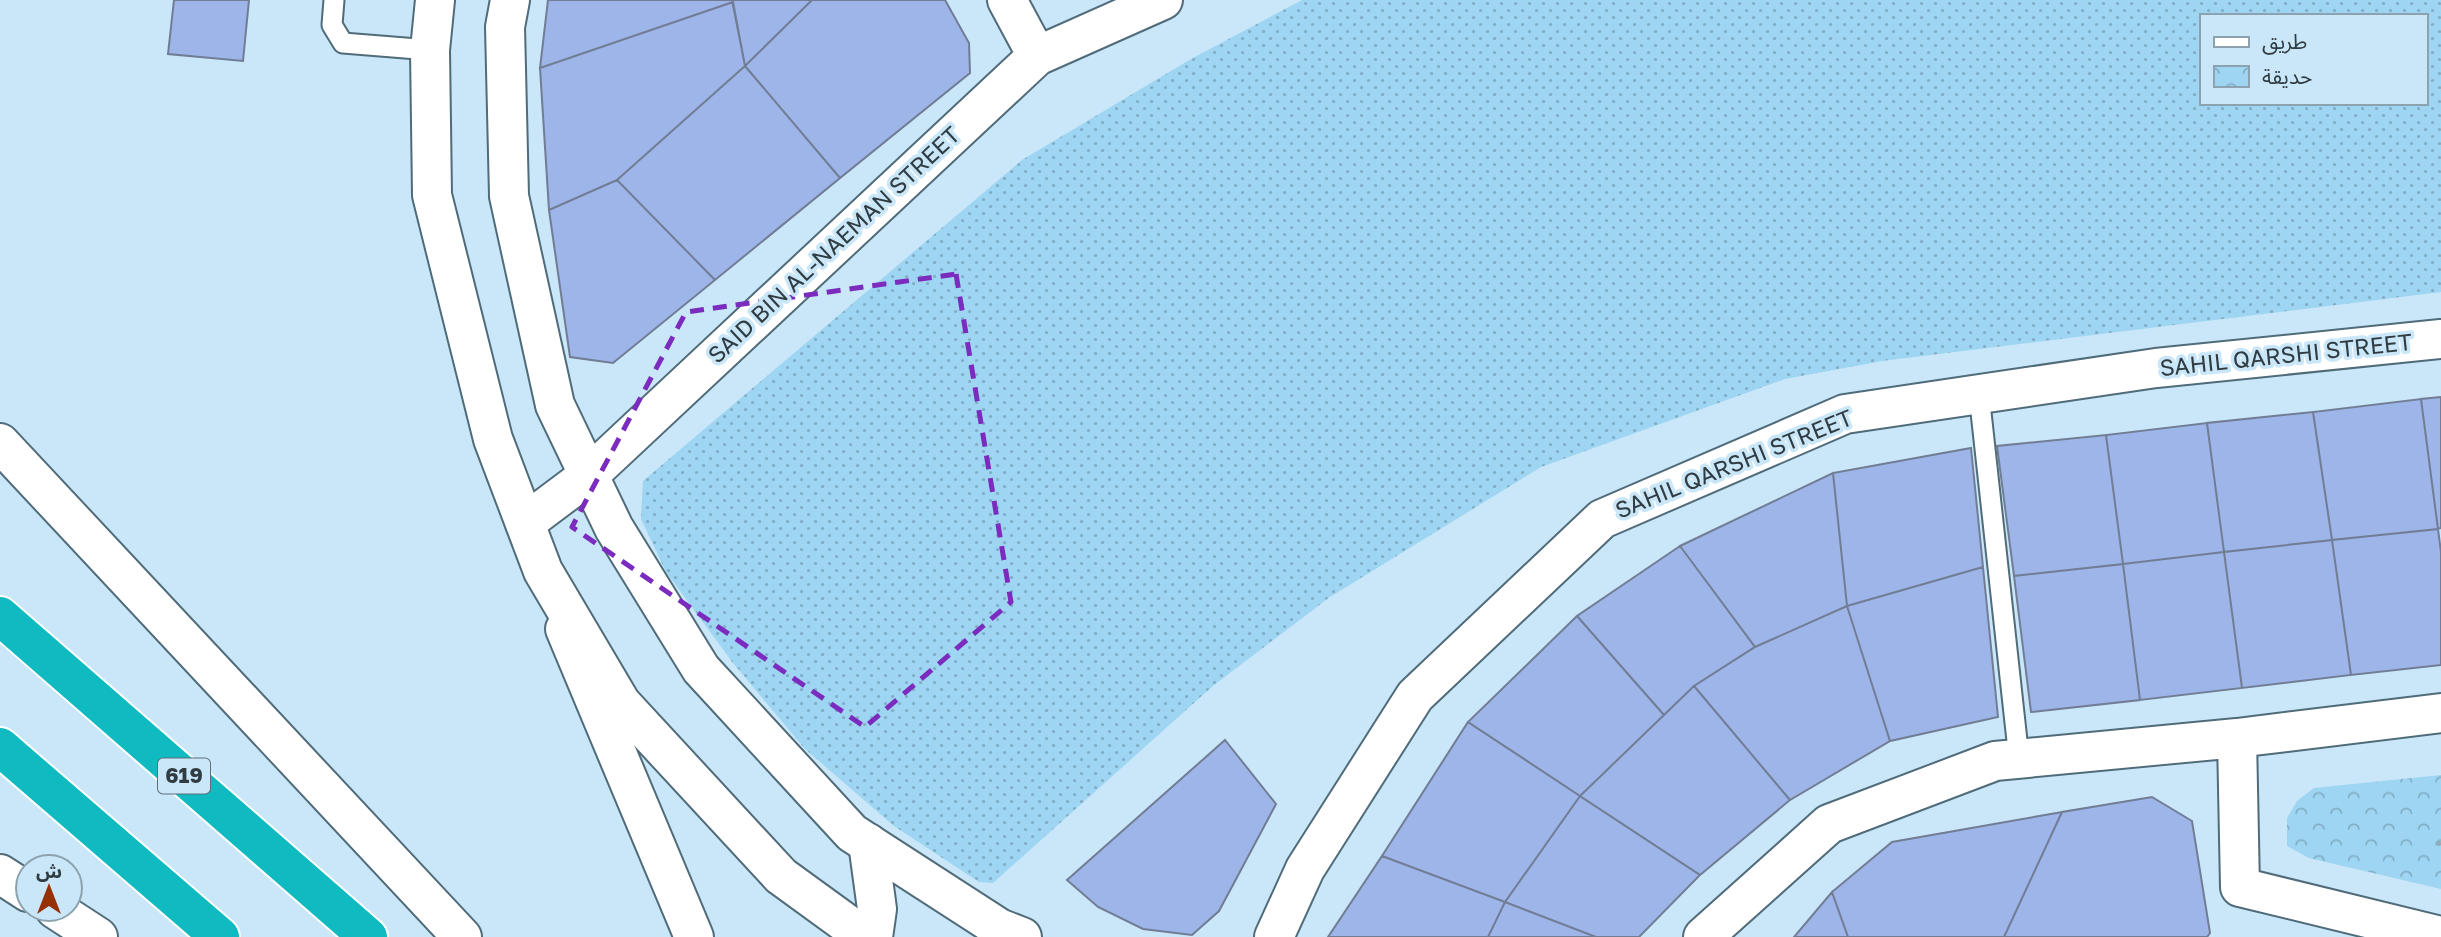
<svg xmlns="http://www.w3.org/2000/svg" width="2441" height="937" viewBox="0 0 2441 937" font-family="'Golos Text','Noto Sans Arabic',sans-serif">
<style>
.grass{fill:url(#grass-dots);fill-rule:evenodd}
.park{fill:url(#park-crowns)}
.building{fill:#9db5e8;stroke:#717d94;stroke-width:2}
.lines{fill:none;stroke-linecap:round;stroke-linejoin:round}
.lane-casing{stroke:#506b79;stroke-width:23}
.street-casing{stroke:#506b79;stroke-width:42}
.secondary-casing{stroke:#506b79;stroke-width:42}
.highway-casing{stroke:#fff;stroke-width:42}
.path{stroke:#93abb8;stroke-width:4.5;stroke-dasharray:5 3.5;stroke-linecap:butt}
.lane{stroke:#fff;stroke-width:19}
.street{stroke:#fff;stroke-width:38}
.secondary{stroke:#fff;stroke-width:38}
.highway{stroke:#0fbac0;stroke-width:38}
.marked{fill:none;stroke:#7b2cbf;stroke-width:5;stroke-dasharray:14 9;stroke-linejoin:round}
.labels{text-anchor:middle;stroke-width:7;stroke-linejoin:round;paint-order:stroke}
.shield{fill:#c9e7f8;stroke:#5e6f79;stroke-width:2}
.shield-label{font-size:21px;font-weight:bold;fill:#303c42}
.street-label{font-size:23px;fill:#303c42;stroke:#c9e7f8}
</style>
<defs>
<pattern id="grass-dots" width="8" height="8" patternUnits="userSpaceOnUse" patternTransform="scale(1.75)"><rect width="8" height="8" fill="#9ed5f2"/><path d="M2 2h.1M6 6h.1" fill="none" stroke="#81aec6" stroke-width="1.8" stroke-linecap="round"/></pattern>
<pattern id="park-crowns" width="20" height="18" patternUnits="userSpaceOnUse" patternTransform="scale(1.75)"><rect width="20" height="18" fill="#9ed5f2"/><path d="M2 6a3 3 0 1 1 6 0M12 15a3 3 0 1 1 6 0" fill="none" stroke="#81aec6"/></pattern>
</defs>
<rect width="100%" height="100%" fill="#c9e7f8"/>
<!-- grass -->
<path class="grass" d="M1302 0H2441V292L1882 361 1785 379 1541 467 1330 597 1214 685 993 883 979 882 894 826 805 749 733 663 666 572 641 519 643 481 1022 160 1191 59ZM2201 16H2425V103H2201Z"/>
<!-- park -->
<path class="park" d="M2441 775V889L2309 858 2287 846V818L2297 801 2314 788Z"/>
<!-- building -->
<path class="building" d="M174 0H249L243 61 168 54Z
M548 0H732L733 2 540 68Z
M732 0H812L745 66Z
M812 0H945L969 43 970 73 840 178 745 66Z
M733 2 745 66 617 180 549 210 540 68Z
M745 66 840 178 715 280 617 180Z
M617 180 715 280 613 363 570 357 549 210Z
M2441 397V528L2438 529 2421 399Z
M2421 399 2438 529 2332 540 2313 412Z
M2313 412 2332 540 2224 552 2207 423Z
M2207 423 2224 552 2123 564 2106 435Z
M2106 435 2123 564 2014 576 1997 446Z
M1971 448 1983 567 1847 606 1833 473Z
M1833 473 1847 606 1755 647 1680 546Z
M2438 529 2441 552V665L2351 675 2332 540Z
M2332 540 2351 675 2242 688 2224 552Z
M1680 546 1755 647 1694 686 1664 715 1577 616Z
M2224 552 2242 688 2140 700 2123 564Z
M2123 564 2140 700 2031 712 2014 576Z
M1983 567 1998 717 1890 741 1847 606Z
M1847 606 1890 741 1790 800 1694 686 1755 647Z
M1577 616 1664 715 1580 796 1468 722Z
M1694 686 1790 800 1700 875 1580 796Z
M1468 722 1580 796 1505 902 1382 856Z
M1225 740 1276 804 1219 911 1192 935 1143 929 1098 907 1067 880Z
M1580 796 1700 875 1639 937H1596L1505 902Z
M2152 797 2192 821 2210 933 2207 937H2004L2062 812Z
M2062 812 2004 937H1848L1832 892 1892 842Z
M1382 856 1505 902 1488 937H1328Z
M1832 892 1848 937H1794Z
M1505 902 1596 937H1488Z"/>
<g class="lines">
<!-- lane casing -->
<g class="lane-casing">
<path id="lane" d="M334 0 332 25 343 43 430 50
M1979 394 2019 759"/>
</g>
<!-- street casing -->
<g class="street-casing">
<path id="street" d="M1007 0 1037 56
M525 523 589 475 1037 56 1163 0
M565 629 694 937
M2237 738 2240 887 2441 936
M868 843 877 909 873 937
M1274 937 1305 869 1415 696 1602 519 1845 414 2156 368 2441 339
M1703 937 1829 824 1995 761 2237 738 2441 713"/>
</g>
<!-- secondary casing -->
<g class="secondary-casing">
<path id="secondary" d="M435 0 430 50 432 195 493 439 543 571 621 703 781 876 865 937
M510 0 505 27 509 196 555 405 614 528 701 669 852 833 999 928 1022 937
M0 443 462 937
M0 874 28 892
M55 909 98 937"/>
</g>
<!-- highway casing -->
<g class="highway-casing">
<path id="highway" d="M0 616 368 937
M0 747 220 937"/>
</g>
<!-- path -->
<path class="path" d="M2437 844 2441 843"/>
<!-- lane -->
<use href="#lane" class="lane"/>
<!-- street -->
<use href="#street" class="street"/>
<!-- secondary -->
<use href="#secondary" class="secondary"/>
<!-- highway -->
<use href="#highway" class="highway"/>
</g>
<!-- marked area -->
<path class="marked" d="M956 274 1011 602 865 727 572 527 686 312Z"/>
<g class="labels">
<!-- shield labels -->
<rect class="shield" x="158" y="758.5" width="52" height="35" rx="5"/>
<g class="shield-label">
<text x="184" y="783">619</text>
</g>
<!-- street labels -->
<g class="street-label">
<text transform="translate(834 245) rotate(-43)" y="8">SAID BIN AL-NAEMAN STREET</text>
<text transform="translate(2286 355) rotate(-6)" y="8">SAHIL QARSHI STREET</text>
<text transform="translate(1734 464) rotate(-22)" y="8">SAHIL QARSHI STREET</text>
</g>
</g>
<!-- legend -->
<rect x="2200" y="14" width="228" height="91" fill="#c9e7f8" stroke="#8ca3af" stroke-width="2"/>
<rect x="2214" y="37" width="35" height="10" fill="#ffffff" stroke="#8ca3af" stroke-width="2"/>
<text x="2262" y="49" font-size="21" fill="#303c42">طريق</text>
<rect x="2214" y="66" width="35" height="21" fill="url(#park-crowns)" stroke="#8ca3af" stroke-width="2"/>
<text x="2262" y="84" font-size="21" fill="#303c42">حديقة</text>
<!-- north arrow -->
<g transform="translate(49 888)"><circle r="33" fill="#c9e7f8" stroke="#8ca3af" stroke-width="2"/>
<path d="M0-5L12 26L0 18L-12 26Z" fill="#963005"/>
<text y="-10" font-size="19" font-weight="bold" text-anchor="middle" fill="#303c42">ش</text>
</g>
</svg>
